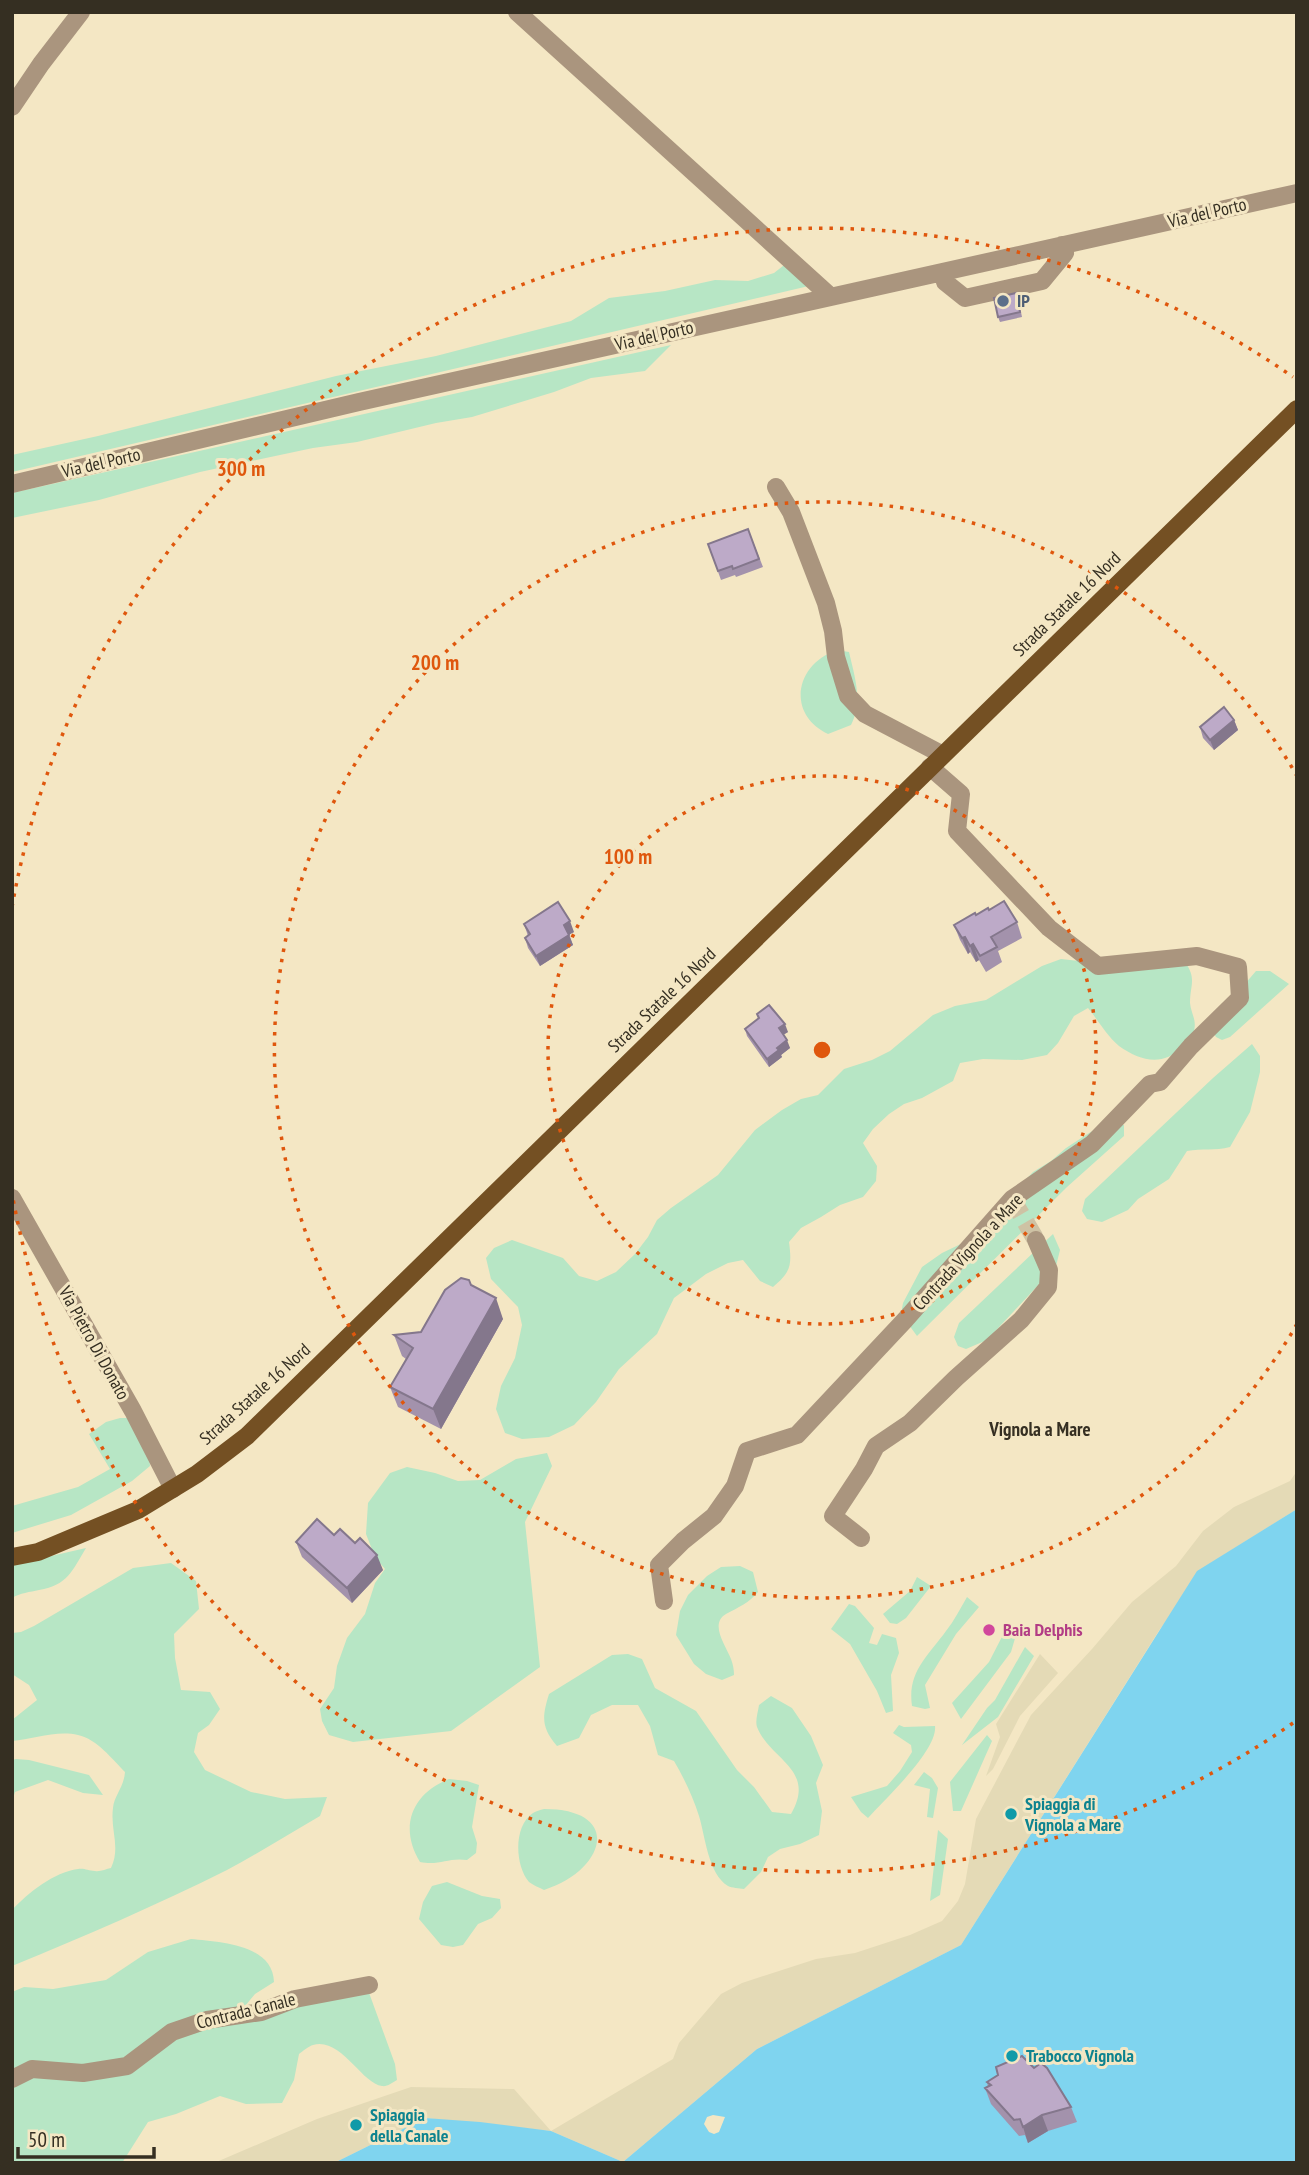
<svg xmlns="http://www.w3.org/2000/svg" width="1309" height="2175" viewBox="0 0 1309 2175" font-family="'PT Sans Narrow',sans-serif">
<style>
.green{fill:#b7e6c5}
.sand{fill:#e4dab6}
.water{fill:#7fd4ef;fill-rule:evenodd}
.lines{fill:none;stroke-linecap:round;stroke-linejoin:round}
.minor-tunnel{stroke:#cec2a4;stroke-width:18;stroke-dasharray:18 9;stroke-linecap:butt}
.minor{stroke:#aa957e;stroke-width:18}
.major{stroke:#745023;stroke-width:18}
.wall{fill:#a392ac}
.shaded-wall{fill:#84778c}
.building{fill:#bdaac8;stroke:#84778c;stroke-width:2}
.ring{fill:none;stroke:#df570d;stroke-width:3.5;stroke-dasharray:3.5 7}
.service-dot{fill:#5c6f8a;stroke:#f4e7c4;stroke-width:2.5}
.hotel-dot{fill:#d1479c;stroke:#f4e7c4;stroke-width:2.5}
.culture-dot{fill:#0f9aa8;stroke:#f4e7c4;stroke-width:2.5}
.labels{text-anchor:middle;stroke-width:6;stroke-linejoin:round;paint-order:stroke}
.street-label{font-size:18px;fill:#352f22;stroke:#f4e7c4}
.service-label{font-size:18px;font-weight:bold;fill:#4e5e75;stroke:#f4e7c4;text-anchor:start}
.hotel-label{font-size:18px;font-weight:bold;fill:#b23c85;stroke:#f4e7c4;text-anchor:start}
.culture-label{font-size:18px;font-weight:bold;fill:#0d838f;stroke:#f4e7c4;text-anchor:start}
.neighbourhood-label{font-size:19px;font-weight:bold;fill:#352f22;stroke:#f4e7c4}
.centre{fill:#df570d;stroke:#f4e7c4;stroke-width:3.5}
.ring-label{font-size:21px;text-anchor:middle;font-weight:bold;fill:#df570d;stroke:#f4e7c4;stroke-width:6;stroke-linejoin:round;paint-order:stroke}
</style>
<rect width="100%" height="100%" fill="#f4e7c4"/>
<!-- green -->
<path class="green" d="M788 262 813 285 12 472V455L98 436 336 376 436 356 571 321 609 298 665 291 715 280 748 281 774 273Z
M671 345 645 371 591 378 554 392 472 417 436 423 357 442 313 448 200 472 99 500 12 518V493Z
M837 650 849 652C855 678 863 701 851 725L828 734C786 714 795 664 837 650Z
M1061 959 1079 961 1185 962C1197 979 1190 985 1190 1003 1191 1014 1198 1021 1193 1034 1191 1039 1185 1043 1182 1047 1163 1067 1140 1061 1119 1046 1107 1036 1098 1020 1088 1008L1074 1016 1058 1043 1047 1055 1022 1060 983 1059 960 1063 953 1081 922 1098 904 1104 889 1114 873 1129 863 1143 877 1166 876 1181 863 1197 840 1205 821 1217 801 1228 789 1242C792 1265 791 1272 773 1287L760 1281 743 1260 728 1263 706 1274 674 1298 657 1334 619 1369 596 1402 574 1425 549 1437 522 1439 505 1433 496 1409 501 1386 515 1358 522 1325 518 1307 491 1279 486 1258 494 1248 512 1240 563 1258 579 1276 597 1281 616 1272 635 1254 648 1237 657 1220 671 1208 718 1175 755 1130 782 1110 801 1099 818 1095 844 1069 872 1060 890 1051 933 1015 955 1006 986 1000 1042 966Z
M1256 971H1270L1289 984 1230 1037 1222 1040 1216 1037 1213 1032 1244 985Z
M1252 1044 1260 1056V1072L1250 1112 1230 1147C1215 1151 1202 1148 1187 1151L1169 1179 1138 1199 1128 1210 1102 1222 1087 1219 1082 1211 1085 1199 1213 1078Z
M1104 1125H1124V1136L1067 1187 917 1336 901 1314 903 1303 922 1267 942 1253 967 1241 1033 1172 1051 1161 1066 1148 1089 1133Z
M1053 1234 1060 1250 1056 1266 987 1340 966 1349 958 1346 954 1337 959 1323Z
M120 1418H131L149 1454 150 1466 132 1481 71 1515 12 1533V1506L78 1487 110 1469 89 1434 106 1422Z
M547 1453 552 1466 525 1522 540 1667 451 1731 353 1742 329 1735 322 1721 320 1709 334 1688 337 1666 347 1638 365 1614 375 1583 385 1569 375 1557 366 1534 368 1503 390 1473 407 1467 435 1473 458 1481 480 1480 516 1459Z
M86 1548C72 1571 68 1585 39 1590 30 1592 20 1593 12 1598V1565Z
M171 1563 196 1581 199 1609 174 1634 175 1658 181 1690 210 1692 220 1709 209 1725 198 1733 194 1752 205 1770 251 1792 285 1799 327 1797 320 1816C289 1834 259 1853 227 1870 157 1905 85 1936 12 1966V1910C28 1893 54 1872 78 1869 85 1868 88 1871 95 1871 100 1872 106 1869 111 1868 121 1847 110 1830 113 1808 114 1796 124 1787 125 1772 112 1759 97 1739 78 1735 57 1730 33 1739 12 1741V1720L37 1700 29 1685 12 1674V1633L21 1632 34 1626 133 1568Z
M721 1567 740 1566 753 1572 758 1592C749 1603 739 1607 726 1614 709 1624 726 1646 731 1659 733 1664 734 1670 734 1675L722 1680 706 1674 694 1664 676 1635 680 1611 688 1595 707 1576Z
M917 1577 931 1586 906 1618 897 1624 890 1623 883 1614 910 1591Z
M967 1597 979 1607 956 1634 925 1685 930 1708 925 1709 912 1706C907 1672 928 1656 946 1631 954 1621 960 1609 967 1597Z
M849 1604 855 1606 874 1628 869 1643 877 1645 882 1634 896 1638 899 1653 891 1675 893 1711 886 1713 877 1691 850 1644 831 1629Z
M1007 1627 1016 1635 1011 1652 961 1719 952 1703 989 1662Z
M1025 1647 1034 1656 998 1717 962 1745 987 1708 995 1700Z
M628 1654 642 1659 655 1688 696 1711 737 1770 754 1787 772 1812 791 1814C817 1769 770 1760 757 1727 755 1721 758 1712 759 1705L771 1696 792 1708 811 1736 823 1765 816 1783 822 1811 819 1835 800 1844 780 1849 768 1857 761 1872 744 1889C739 1888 732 1888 728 1886 708 1874 705 1835 699 1816 693 1797 684 1778 674 1761L658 1755 650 1726 638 1705H612L591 1715 579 1738 557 1746C541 1727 542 1717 549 1694L612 1655Z
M899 1725 904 1727 935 1726C938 1750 885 1799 868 1818L861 1812 851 1797 887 1786 900 1771 912 1752 911 1745 893 1733Z
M987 1735 992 1741 961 1811H953L950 1782Z
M16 1759 29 1760 89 1775 103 1795 83 1793 48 1780 15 1792 12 1802V1760Z
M924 1772 932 1778 938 1788 933 1818 927 1817 930 1789 914 1785Z
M449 1779 467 1781 479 1785 472 1827 477 1843 476 1853 467 1860C448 1857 440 1866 420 1862 399 1828 411 1794 449 1779Z
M544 1809C624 1809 605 1871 544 1890 540 1888 533 1885 529 1882 515 1866 513 1826 533 1813 536 1811 540 1810 544 1809Z
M938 1830 948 1839 940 1895 930 1901Z
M447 1882 482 1896 500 1899 501 1908 492 1918 478 1924 463 1945 453 1947 441 1945 419 1919 423 1902 432 1886Z
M191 1939C219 1942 273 1944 274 1982L255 1994 245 2006 300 2005 368 1990 395 2064 397 2080C392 2083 387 2087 382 2086 362 2084 341 2037 313 2045 309 2046 303 2051 299 2054L294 2080 282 2103 246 2104 220 2096 176 2114 148 2122 122 2163H12V1992L24 1987 53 1989 106 1980 148 1952Z"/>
<!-- sand -->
<path class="sand" d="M1297 1471V1509L1209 1564 1160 1629 961 1945 757 2049 623 2162 551 2131 425 2118 334 2163H214L317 2119 411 2087 514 2089 551 2131 673 2059 679 2043 721 1994 742 1983 816 1959 855 1953 910 1935 942 1921 958 1901 965 1884 976 1819 1031 1715 1092 1649 1132 1602 1176 1566 1203 1531 1234 1507 1290 1481Z
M1040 1654 1058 1673 1020 1716 993 1769 986 1776 1000 1737 996 1724Z"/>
<!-- water -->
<path class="water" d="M1297 1509V2163H334L425 2118 480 2122 551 2131 623 2162 757 2049 961 1945 1197 1571ZM713 2115 725 2117 719 2132 714 2134 709 2132 704 2124 707 2117Z"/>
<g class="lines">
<!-- minor-tunnel -->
<path class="minor-tunnel" d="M1012 1199 1036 1240"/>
<!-- minor -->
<path class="minor" d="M517 12 831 297
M12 107 41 64 81 12
M943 272 945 282 965 298 1042 281 1065 253 1062 245
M12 484 359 402 1297 193
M776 487 791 512 826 603 833 631 836 657 848 696 865 714 943 755
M12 1198 133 1411 173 1489
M861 1538 833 1516 864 1469 876 1446 910 1423 956 1378 1021 1320 1048 1287 1049 1270 1036 1240
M664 1601 659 1565 683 1541 714 1516 735 1486 747 1451 797 1435 905 1320 1012 1199 1092 1144 1150 1084 1160 1082 1191 1046 1240 998 1238 967 1197 956 1098 966 1049 928 957 831 961 794 930 767
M12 2079 32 2069 83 2073 127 2066 172 2032 207 2020 261 2012 295 1999 369 1985"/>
<!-- major -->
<path class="major" d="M12 1557 38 1552 138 1510 197 1474 247 1436 1297 409"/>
</g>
<!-- wall -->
<path class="wall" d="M1018 298 1022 317 1000 322 998 317Z
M748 529 763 567 736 577 735 575 721 580 708 544Z
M1234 720 1238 730 1214 750 1203 738 1200 727Z
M989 910 1017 922 1022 938 998 951 1002 962 986 972 979 960 976 962 970 952 968 954 960 940 954 925Z
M524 924 574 932 569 934 573 945 540 966 528 948 525 938 528 936Z
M757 1014 788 1032 783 1035 790 1048 781 1055 782 1057 769 1067 747 1036 745 1029 758 1019Z
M471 1285 503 1319 441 1429 398 1407 390 1387 406 1359 402 1356 394 1335 421 1332Z
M334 1535 383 1570 352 1603 302 1557 296 1542Z
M998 2075 1071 2107 1077 2122 1048 2131 1028 2143 1025 2135 1019 2136 991 2104 985 2088 988 2087 987 2082Z"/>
<!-- shaded-wall -->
<path class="shaded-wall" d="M1234 720 1238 730 1214 750 1210 740Z
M570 921 574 932 567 936 564 925Z
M569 935 573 945 540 966 536 956Z
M965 937 970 952 968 954 962 938Z
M973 944 979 960 976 962 970 946Z
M785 1024 788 1032 781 1036 779 1028Z
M787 1040 790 1048 781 1055 782 1057 769 1067 767 1059 777 1048Z
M496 1298 503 1319 441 1429 433 1409Z
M377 1555 383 1570 352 1603 347 1588Z
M1042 2115 1048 2131 1028 2143 1023 2127Z"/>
<!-- building -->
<path class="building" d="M1016 293 1020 312 998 317 994 298Z
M748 529 759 559 733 569 732 566 718 571 708 544Z
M1224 707 1234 720 1210 740 1200 727Z
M1004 901 1017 922 991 937 997 947 980 956 973 944 970 946 965 937 962 938 954 925 975 913 976 915 988 908 989 910Z
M558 902 570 921 564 925 569 935 536 956 525 938 530 934 524 924Z
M769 1005 785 1024 779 1028 787 1040 777 1048 779 1050 767 1059 745 1029 759 1018 757 1014Z
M461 1278 469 1280 471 1285 496 1298 433 1409 390 1387 413 1348 394 1335 421 1332 445 1290Z
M317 1519 334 1535 340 1529 355 1543 360 1538 377 1555 347 1588 296 1542Z
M1022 2056 1034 2068 1041 2063 1047 2068 1071 2107 1042 2115 1023 2127 1020 2119 1014 2120 985 2088 991 2085 987 2082 998 2075 996 2067Z"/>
<!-- distance rings -->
<g class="ring">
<circle cx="822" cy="1050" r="274"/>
<path d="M1297 1324A548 548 0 1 1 1297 776"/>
<path d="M1293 1723A822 822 0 0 1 12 1193M12 907A822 822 0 0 1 1293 377"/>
</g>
<!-- markers -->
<circle class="service-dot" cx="1003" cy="301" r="7"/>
<circle class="hotel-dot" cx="989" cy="1630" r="7"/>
<g class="culture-dot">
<circle cx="1011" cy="1814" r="7"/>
<circle cx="1012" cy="2056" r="7"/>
<circle cx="356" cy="2125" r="7"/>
</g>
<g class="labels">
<!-- street labels -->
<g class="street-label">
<text transform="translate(1207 213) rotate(-13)" y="6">Via del Porto</text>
<text transform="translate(654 336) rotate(-13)" y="6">Via del Porto</text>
<text transform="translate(101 463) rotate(-13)" y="6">Via del Porto</text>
<text transform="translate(1067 604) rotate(-44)" y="6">Strada Statale 16 Nord</text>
<text transform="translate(662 1000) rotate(-44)" y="6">Strada Statale 16 Nord</text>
<text transform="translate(968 1252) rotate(-47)" y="6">Contrada Vignola a Mare</text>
<text transform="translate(94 1343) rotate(61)" y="6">Via Pietro Di Donato</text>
<text transform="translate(255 1394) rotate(-42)" y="6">Strada Statale 16 Nord</text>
<text transform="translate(246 2011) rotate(-14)" y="6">Contrada Canale</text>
</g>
<!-- service labels -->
<g class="service-label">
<text x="1017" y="307">IP</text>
</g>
<!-- hotel labels -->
<g class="hotel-label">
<text x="1003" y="1636">Baia Delphis</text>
</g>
<!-- culture labels -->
<g class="culture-label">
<text x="1025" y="1810">Spiaggia di<tspan x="1025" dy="21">Vignola a Mare</tspan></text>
<text x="1026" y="2062">Trabocco Vignola</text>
<text x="370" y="2121">Spiaggia<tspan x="370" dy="21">della Canale</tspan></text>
</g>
<!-- neighbourhood labels -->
<g class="neighbourhood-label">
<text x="1040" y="1436">Vignola a Mare</text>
</g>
</g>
<circle cx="822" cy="1050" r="10" class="centre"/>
<g class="ring-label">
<text x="241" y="476">300 m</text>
<text x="435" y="670">200 m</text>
<text x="628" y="864">100 m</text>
</g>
<!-- border -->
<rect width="1309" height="2175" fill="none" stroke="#352f22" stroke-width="28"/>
<!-- scale -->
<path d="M18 2147v10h136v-10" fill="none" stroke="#352f22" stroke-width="3.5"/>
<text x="28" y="2147" font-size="21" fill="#352f22" stroke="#f4e7c4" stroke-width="5" paint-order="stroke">50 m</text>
</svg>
